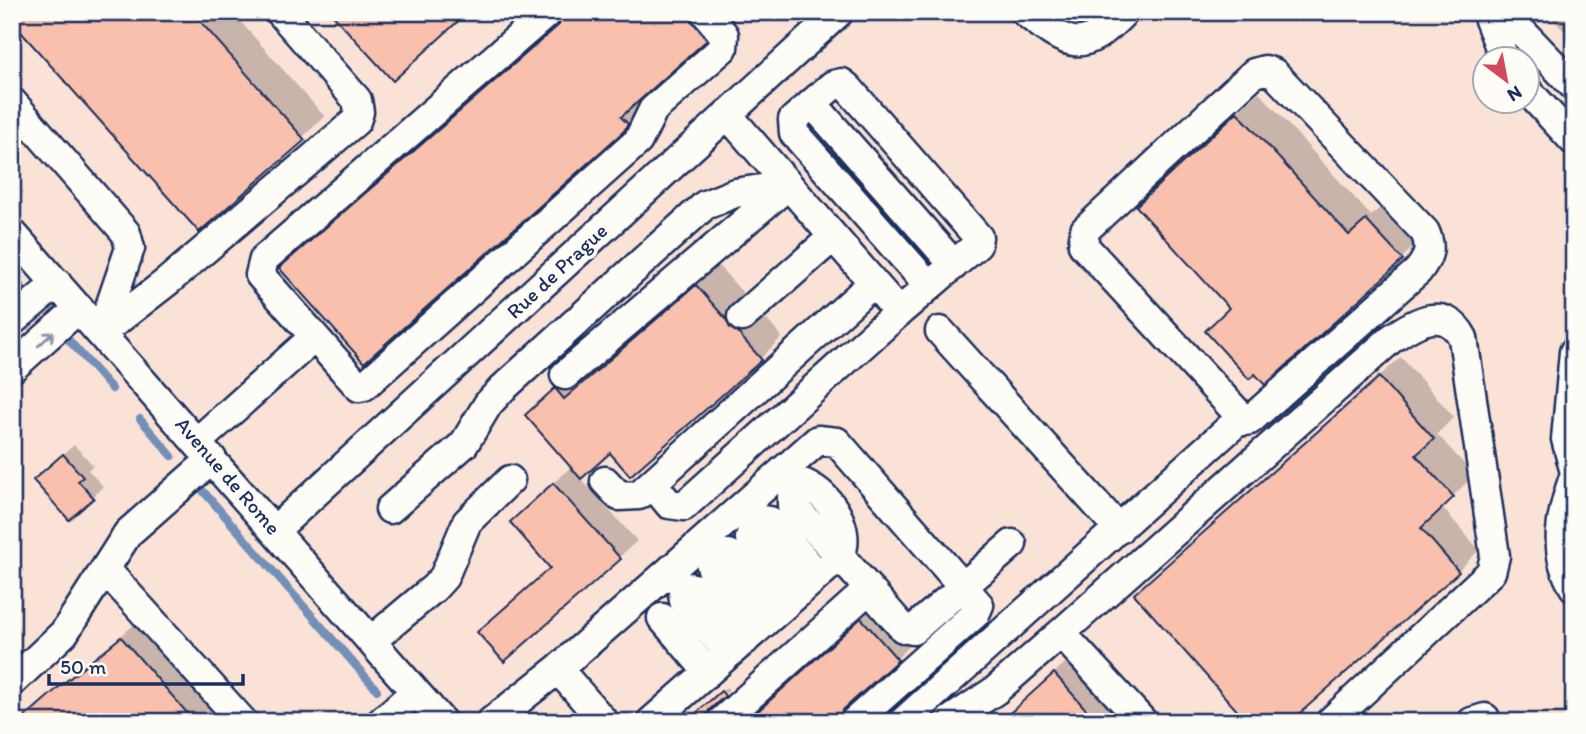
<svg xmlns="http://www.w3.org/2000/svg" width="1586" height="734" viewBox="0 0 1586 734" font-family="Itim,sans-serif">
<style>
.built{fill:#fbe2d6;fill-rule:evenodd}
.shadow{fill:#0003}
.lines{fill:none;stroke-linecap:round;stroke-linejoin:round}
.stream{stroke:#7390b9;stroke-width:8}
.building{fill:#f9c1ad;stroke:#1b2f5e;stroke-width:2}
.minor-casing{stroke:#1b2f5e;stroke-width:33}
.minor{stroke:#fdfcf7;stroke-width:28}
.oneway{stroke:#8c96aa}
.labels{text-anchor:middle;stroke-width:7;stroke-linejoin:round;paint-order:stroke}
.street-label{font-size:21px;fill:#1b2f5e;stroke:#fdfcf7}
</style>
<rect width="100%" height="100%" fill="#fcf0e8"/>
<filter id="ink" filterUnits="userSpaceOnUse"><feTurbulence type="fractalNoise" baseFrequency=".0143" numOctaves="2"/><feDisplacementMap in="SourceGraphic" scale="14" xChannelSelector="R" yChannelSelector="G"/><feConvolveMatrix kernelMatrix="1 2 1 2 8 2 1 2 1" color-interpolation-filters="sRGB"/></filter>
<g filter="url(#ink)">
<!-- built -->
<path class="built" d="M12 12H1574V722H12ZM1484 60H1526V102H1484Z"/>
<!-- shadow -->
<path class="shadow" d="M12 12H232L325 117 199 229Z
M566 12H722L727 18 642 95 648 102 645 107 623 130 282 268 564 19Z
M1546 12H1574V41Z
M1259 92 1371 216 1388 200 1422 238 1401 259 1231 307 1159 185Z
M718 265 782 337 761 358 611 451 580 478 637 541 504 660 551 567 529 505 572 466 527 415 577 369 586 379Z
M1401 357 1454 417 1437 434 1474 475 1442 507 1479 550 1458 571 1158 573Z
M74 445 93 465 88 470 103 486 93 497 46 469Z
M883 598 918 638 831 722H736L755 714Z
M143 617 235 722H21Z
M1076 653 1137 722H1001Z
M727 687 729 690 714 704 705 721 703 708Z
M1574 710V722H1562Z"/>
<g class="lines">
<!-- stream -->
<path class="stream" d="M12 276 24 290
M67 338 112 389
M140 419 172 456
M203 491 377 690
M405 721 406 722"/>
</g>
<!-- building -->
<path class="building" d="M12 12H192L305 140 199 232 12 22Z
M330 12H468L393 81Z
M564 12H685L707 40 621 117 628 124 624 131 364 363 279 268 559 25Z
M1237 112 1349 235 1366 220 1403 260 1265 385 1255 374 1249 379 1205 331 1229 308 1136 206Z
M696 285 726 319 730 328 738 333 762 360 630 476 610 453 581 479 525 415 555 388 564 399Z
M1379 377 1434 439 1416 455 1454 497 1421 528 1459 572 1290 722H1247L1134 594Z
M63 454 83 477 78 481 94 498 69 520 33 480Z
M553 483 621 559 504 662 477 632 550 568 510 522Z
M861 618 898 660 843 710 838 718 834 722H746Z
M121 637 195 722H19L59 687Z
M1054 673 1097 722H1000Z
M721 691 725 696 709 710 705 722H686Z"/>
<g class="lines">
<!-- minor casing -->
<g class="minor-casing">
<path id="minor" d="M548 12 264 259 260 275 359 387 364 386 638 141 653 110 723 48 724 35 705 12
M1025 12C1069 46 1081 56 1124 12
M1486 12 1505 60
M1503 12 1574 86
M1265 70 1274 73 1425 232C1432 248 1429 257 1418 271L1250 420 1245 421 1083 245 1085 230 1254 73Z
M1526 89 1574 141
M12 102 126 233 130 248 101 333
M812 103 954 265
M12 233 442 722
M899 312C925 290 951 267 977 245L978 237 848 88 842 83 833 85 793 120 794 133 929 286
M742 317 833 237
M12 321 57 283
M940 331 1119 529
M101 333 168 281 356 121 359 112 357 100 280 12
M1574 352 1566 439 1574 469
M12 368 79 308
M197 442 313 338
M1574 477C1561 514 1552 552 1574 587
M605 481 619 496 639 495 873 283
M652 483 669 504 684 506 899 312 727 114
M805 484C831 496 852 530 840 556L792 505V496Z
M390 509 464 444 488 404 502 389 705 205 735 193 788 185 565 375
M275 530 839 12
M105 569 243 722
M869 589 903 628 913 630 1012 544
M799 592 750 538 754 525 763 520 770 521 818 575
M662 618 708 672
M761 625 714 573 711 566 715 560 728 554 734 558 778 610
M371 641 434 588 444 577 467 522 510 480
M729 653 684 601 683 591 688 587 699 589 745 640
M558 669 818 440 837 442 979 605 975 614 854 722
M12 682 64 633 128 533 212 459
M381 722 415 692
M491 722 558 669 604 722
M651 722 840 556 869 589 721 722
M903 722 1240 419
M948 722 996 690 1061 633
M1143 722 1061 633 1391 339C1415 322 1445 304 1463 338L1495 556 1491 572 1330 722
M1472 722 1485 718"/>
</g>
<!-- minor -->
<use href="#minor" class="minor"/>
</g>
<!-- one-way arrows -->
<defs><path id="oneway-shaft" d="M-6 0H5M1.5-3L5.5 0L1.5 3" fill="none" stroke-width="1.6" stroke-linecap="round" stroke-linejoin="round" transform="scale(1.75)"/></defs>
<use class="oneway" href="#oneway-shaft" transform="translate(46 339) rotate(-42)"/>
</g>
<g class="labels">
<!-- street labels -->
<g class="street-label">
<text transform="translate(557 271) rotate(-43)" y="7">Rue de Prague</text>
<text transform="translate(228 476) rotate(49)" y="7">Avenue de Rome</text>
</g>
</g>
<!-- margin -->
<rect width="1586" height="734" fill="none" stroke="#fdfcf7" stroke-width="42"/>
<rect x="21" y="21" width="1544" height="692" fill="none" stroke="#1b2f5e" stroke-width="2.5" filter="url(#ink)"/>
<!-- north arrow -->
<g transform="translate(1506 80) rotate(148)"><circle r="33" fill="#fdfcf7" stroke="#a3aaba" stroke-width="2"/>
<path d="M0-5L12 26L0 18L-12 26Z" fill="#d1495b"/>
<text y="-10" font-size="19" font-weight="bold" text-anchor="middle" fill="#1b2f5e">N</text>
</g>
<!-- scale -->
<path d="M49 674v10h194v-10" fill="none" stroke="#1b2f5e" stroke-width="3.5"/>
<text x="60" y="674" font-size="21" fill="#1b2f5e" stroke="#fdfcf7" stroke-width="5" paint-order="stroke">50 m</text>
</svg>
